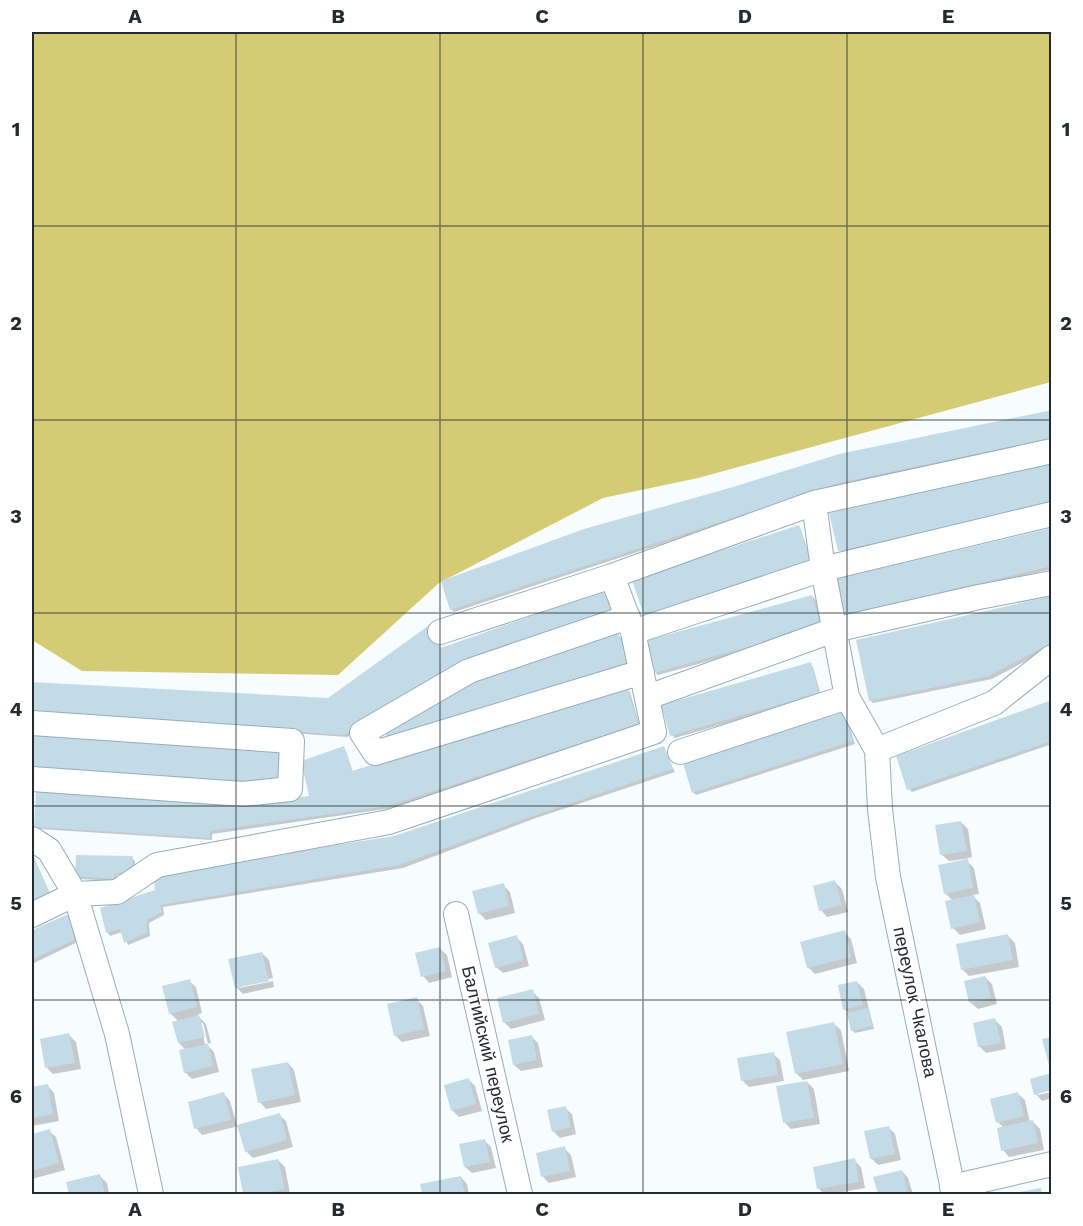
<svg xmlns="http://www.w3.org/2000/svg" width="1083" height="1226" viewBox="0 0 1083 1226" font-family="'Work Sans',sans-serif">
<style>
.green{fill:#d5cb75}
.shadow{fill:#0003;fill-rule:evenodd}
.building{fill:#c3dbe7}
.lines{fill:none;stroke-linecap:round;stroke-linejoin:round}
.minor-casing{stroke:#96adb8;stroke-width:26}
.minor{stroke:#fff;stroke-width:24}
.grid{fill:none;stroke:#222b2f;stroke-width:1.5;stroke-opacity:0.55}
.labels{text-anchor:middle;stroke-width:4.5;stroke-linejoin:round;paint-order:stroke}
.street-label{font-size:18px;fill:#222b2f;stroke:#fff}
.neatline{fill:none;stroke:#222b2f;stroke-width:2}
.grid-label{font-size:20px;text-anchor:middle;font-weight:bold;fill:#222b2f}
</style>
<rect width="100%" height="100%" fill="#f7fcfe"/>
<!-- green -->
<path class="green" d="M32 32H1051V382L698 478 603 498 439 583 338 675 82 671 32 640Z"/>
<!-- shadow -->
<path class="shadow" d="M1052 411V441L846 484 454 612 451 609Z
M1052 465V506L843 553 840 551Z
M798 527 801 530 813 565 648 619Z
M1052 529V569L849 617 846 614Z
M812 596 815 599 823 630 658 675 655 673Z
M1052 597V646L1049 649 992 679 873 703 870 700Z
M618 635 621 638 630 665 392 743Z
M441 650 468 665 347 737 32 715V683L329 700Z
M810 664 813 667 821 696 675 738 672 735Z
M627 689 630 692 640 727 392 808 212 834V840L39 829 36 826 226 808 310 797 343 748 346 751 353 772Z
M1052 701V744L912 792 909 789Z
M846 716 855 744 696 795 693 792Z
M663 747 675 772 536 818 403 868 163 907 164 915 149 923 150 936 128 945 122 932 110 936 108 933 102 909 395 837Z
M961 822 968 829 972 857 965 859 974 868 979 894 972 895 980 903 986 929 960 935 953 928V901L945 893 965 861V859L949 861 942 855Z
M32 853 52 898 32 908Z
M132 858 135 861V876L117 875V881L79 879 76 876Z
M835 882 842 889 848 912 827 917 821 910Z
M503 885 510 892 515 913 486 920 479 913Z
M70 915 82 940 32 964V932Z
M844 932 851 939 857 963 815 974 808 967Z
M1008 936 1015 943 1019 967 969 976 963 970 958 946Z
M516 937 523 944 529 966 503 973 496 967Z
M440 949 447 955 452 977 429 983 423 976Z
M262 953 269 960 273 978 239 985V988L273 981 274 987 243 994 236 987Z
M985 977 992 984 997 1004 978 1009 971 1003 966 982Z
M189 981 196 987 202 1013 197 1015 206 1024 211 1043 206 1044 214 1052 219 1072 192 1079 185 1072 186 1050 179 1043V1022L170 1013ZM200 1023H203L208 1044H205Z
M857 982 864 989 874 1029 855 1033 852 1030 849 1013 844 1009Z
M532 991 539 998 545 1020 511 1029 504 1022Z
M416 999 423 1006 430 1036 402 1042 395 1035Z
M995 1020 1002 1027 1006 1049 986 1053 979 1046Z
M834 1024 841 1030 849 1071 803 1080 796 1073Z
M69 1035 76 1042 81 1069 53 1074 47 1068Z
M531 1036 538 1043 543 1067 521 1071 514 1065Z
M773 1054 780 1060 784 1081 749 1087 742 1080Z
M288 1063 294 1070 301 1102 266 1109 260 1102Z
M468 1079 475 1086 482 1111 459 1117 452 1110Z
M807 1082 814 1089 820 1124 791 1129 784 1122Z
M48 1086 54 1093 59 1121 32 1126V1089Z
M1038 1092V1095L1052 1092V1098L1042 1101 1036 1094Z
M224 1094 230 1101 237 1126 279 1115 286 1121 293 1147 253 1158 246 1151 239 1126 202 1135 196 1128Z
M1018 1094 1025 1100 1030 1123 1033 1122 1040 1129 1044 1150 1009 1157 1003 1150 1004 1128 998 1122Z
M565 1108 572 1114 576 1134 560 1138 553 1131Z
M888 1127 895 1134 901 1160 878 1165 871 1158Z
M49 1131 56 1137 65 1170 32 1179V1136Z
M484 1140 491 1147 496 1168 472 1173 465 1167Z
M564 1148 571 1155 576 1177 549 1183 543 1177Z
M278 1160 285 1167 290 1194H245L239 1168Z
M854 1160 861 1167 865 1188 831 1194H824L819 1189 815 1168Z
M902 1171 908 1178 913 1194H879L875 1178Z
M100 1176 107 1183 109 1194H70L68 1183Z
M461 1177 467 1184 469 1194H423L422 1185Z"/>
<!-- building -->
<path class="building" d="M1052 410V438L843 482 450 610 441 581 584 529 733 487 839 454Z
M1052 463V503L838 551 829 513Z
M799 525 811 562 644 616 632 580Z
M1052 528V566L845 615 836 579Z
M608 589 615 611 465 663 344 735 32 713V682L328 698 428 626 441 648Z
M812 595 821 627 653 673 644 641Z
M1052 596V641L1046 646 989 676 869 701 856 640Z
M618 633 628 662 388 741 384 729 473 681Z
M811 662 819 693 670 736 661 705Z
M627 687 638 724 388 806 210 831V838L34 827 36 789 207 800 226 806 309 796 301 761 344 746 352 771Z
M1052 700V741L907 790 896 756Z
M843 712 853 741 692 793 683 763Z
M32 732 282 748 279 785 32 769Z
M664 746 673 769 533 816 399 865 160 905 162 912 147 920V933L124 943 120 929 106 933 100 908 155 890 153 874 394 836Z
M961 821 967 851 940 855 935 825Z
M32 853 50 895 32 904Z
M76 855 133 856 132 874 115 873 114 879 75 876Z
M968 859 973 888 944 894 938 865Z
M835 880 842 905 819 911 813 886Z
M504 883 509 906 478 914 472 891Z
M974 895 980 922 951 929 945 901Z
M71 913 80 937 32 960V930Z
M845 930 851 957 807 968 800 942Z
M1008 934 1013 960 961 970 956 944Z
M517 935 524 960 495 968 488 943Z
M440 947 446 971 421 977 415 953Z
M262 952 269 981 235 988 228 959Z
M985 976 991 998 969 1003 964 981Z
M190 979 197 1007 169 1014 162 986Z
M857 981 863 1005 843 1010 838 985Z
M533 989 539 1014 503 1023 497 998Z
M417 997 424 1029 394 1036 387 1004Z
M868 1008 872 1026 851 1031 847 1013Z
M199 1015 205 1037 178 1043 172 1022Z
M995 1018 1001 1043 978 1047 973 1023Z
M834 1022 843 1064 795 1074 786 1032Z
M69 1033 75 1063 45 1068 40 1039Z
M532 1035 537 1060 513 1065 508 1040Z
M1052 1037V1090L1034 1095 1030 1079 1051 1073 1042 1039Z
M208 1044 213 1066 184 1073 179 1050Z
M774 1052 778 1075 741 1081 737 1058Z
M288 1062 295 1095 258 1103 251 1069Z
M469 1078 476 1104 451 1111 444 1085Z
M807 1081 814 1118 783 1123 776 1086Z
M48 1084 53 1114 32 1118V1087Z
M224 1092 231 1120 194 1129 188 1102Z
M1018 1092 1024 1116 996 1123 990 1099Z
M566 1106 571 1127 552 1132 547 1110Z
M280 1113 287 1140 245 1152 237 1125Z
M1033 1120 1038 1143 1001 1151 997 1128Z
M889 1126 895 1154 870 1159 864 1131Z
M50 1129 59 1163 32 1171V1134Z
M485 1139 490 1162 464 1167 459 1144Z
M565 1146 570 1171 541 1177 536 1153Z
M855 1158 859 1182 817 1189 813 1167Z
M278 1159 285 1189 260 1194H243L238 1167Z
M902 1170 908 1193 878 1194 873 1177Z
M100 1174 105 1194H69L66 1182Z
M461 1176 465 1194H422L420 1184Z
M1041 1188 1042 1194H1014L1013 1193Z"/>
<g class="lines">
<!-- minor casing -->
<g class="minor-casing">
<path id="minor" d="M612 576 814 503
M628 617 469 671 362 733 375 753 642 672
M633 632 823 569 1052 514
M648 697 834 630 979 597 1052 583
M32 723 292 741 290 789 243 794 32 779
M877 750 994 703 1052 657
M680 752 847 697
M32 839 49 850 75 894 117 1034 151 1194
M456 914 520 1194
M32 915 75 894 117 892 157 865 389 822 654 732 633 632 612 576 440 632
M952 1187 1052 1164
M954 1194 888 877 880 809 877 750 847 697 823 569 814 503 1052 451"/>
</g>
<!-- minor -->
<use href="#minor" class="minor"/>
</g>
<!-- grid -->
<path class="grid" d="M236 32V1194M440 32V1194M643 32V1194M847 32V1194M32 226H1052M32 420H1052M32 613H1052M32 806H1052M32 1000H1052"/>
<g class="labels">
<!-- street labels -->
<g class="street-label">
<text transform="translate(915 1002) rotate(78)" y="6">переулок Чкалова</text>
<text transform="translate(488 1054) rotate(77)" y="6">Балтийский переулок</text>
</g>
</g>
<!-- border -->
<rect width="1083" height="1226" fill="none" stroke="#ffffff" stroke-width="66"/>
<rect x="33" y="33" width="1017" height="1160" class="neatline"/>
<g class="grid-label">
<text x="135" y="23">A</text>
<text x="338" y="23">B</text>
<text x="542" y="23">C</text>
<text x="745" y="23">D</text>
<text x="948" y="23">E</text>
<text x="16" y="136">1</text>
<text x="1066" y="136">1</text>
<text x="16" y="330">2</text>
<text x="1066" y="330">2</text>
<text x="16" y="523">3</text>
<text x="1066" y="523">3</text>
<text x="16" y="716">4</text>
<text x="1066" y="716">4</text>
<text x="16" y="910">5</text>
<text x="1066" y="910">5</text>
<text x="16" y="1103">6</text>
<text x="1066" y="1103">6</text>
<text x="135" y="1216">A</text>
<text x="338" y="1216">B</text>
<text x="542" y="1216">C</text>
<text x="745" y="1216">D</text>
<text x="948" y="1216">E</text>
</g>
</svg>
